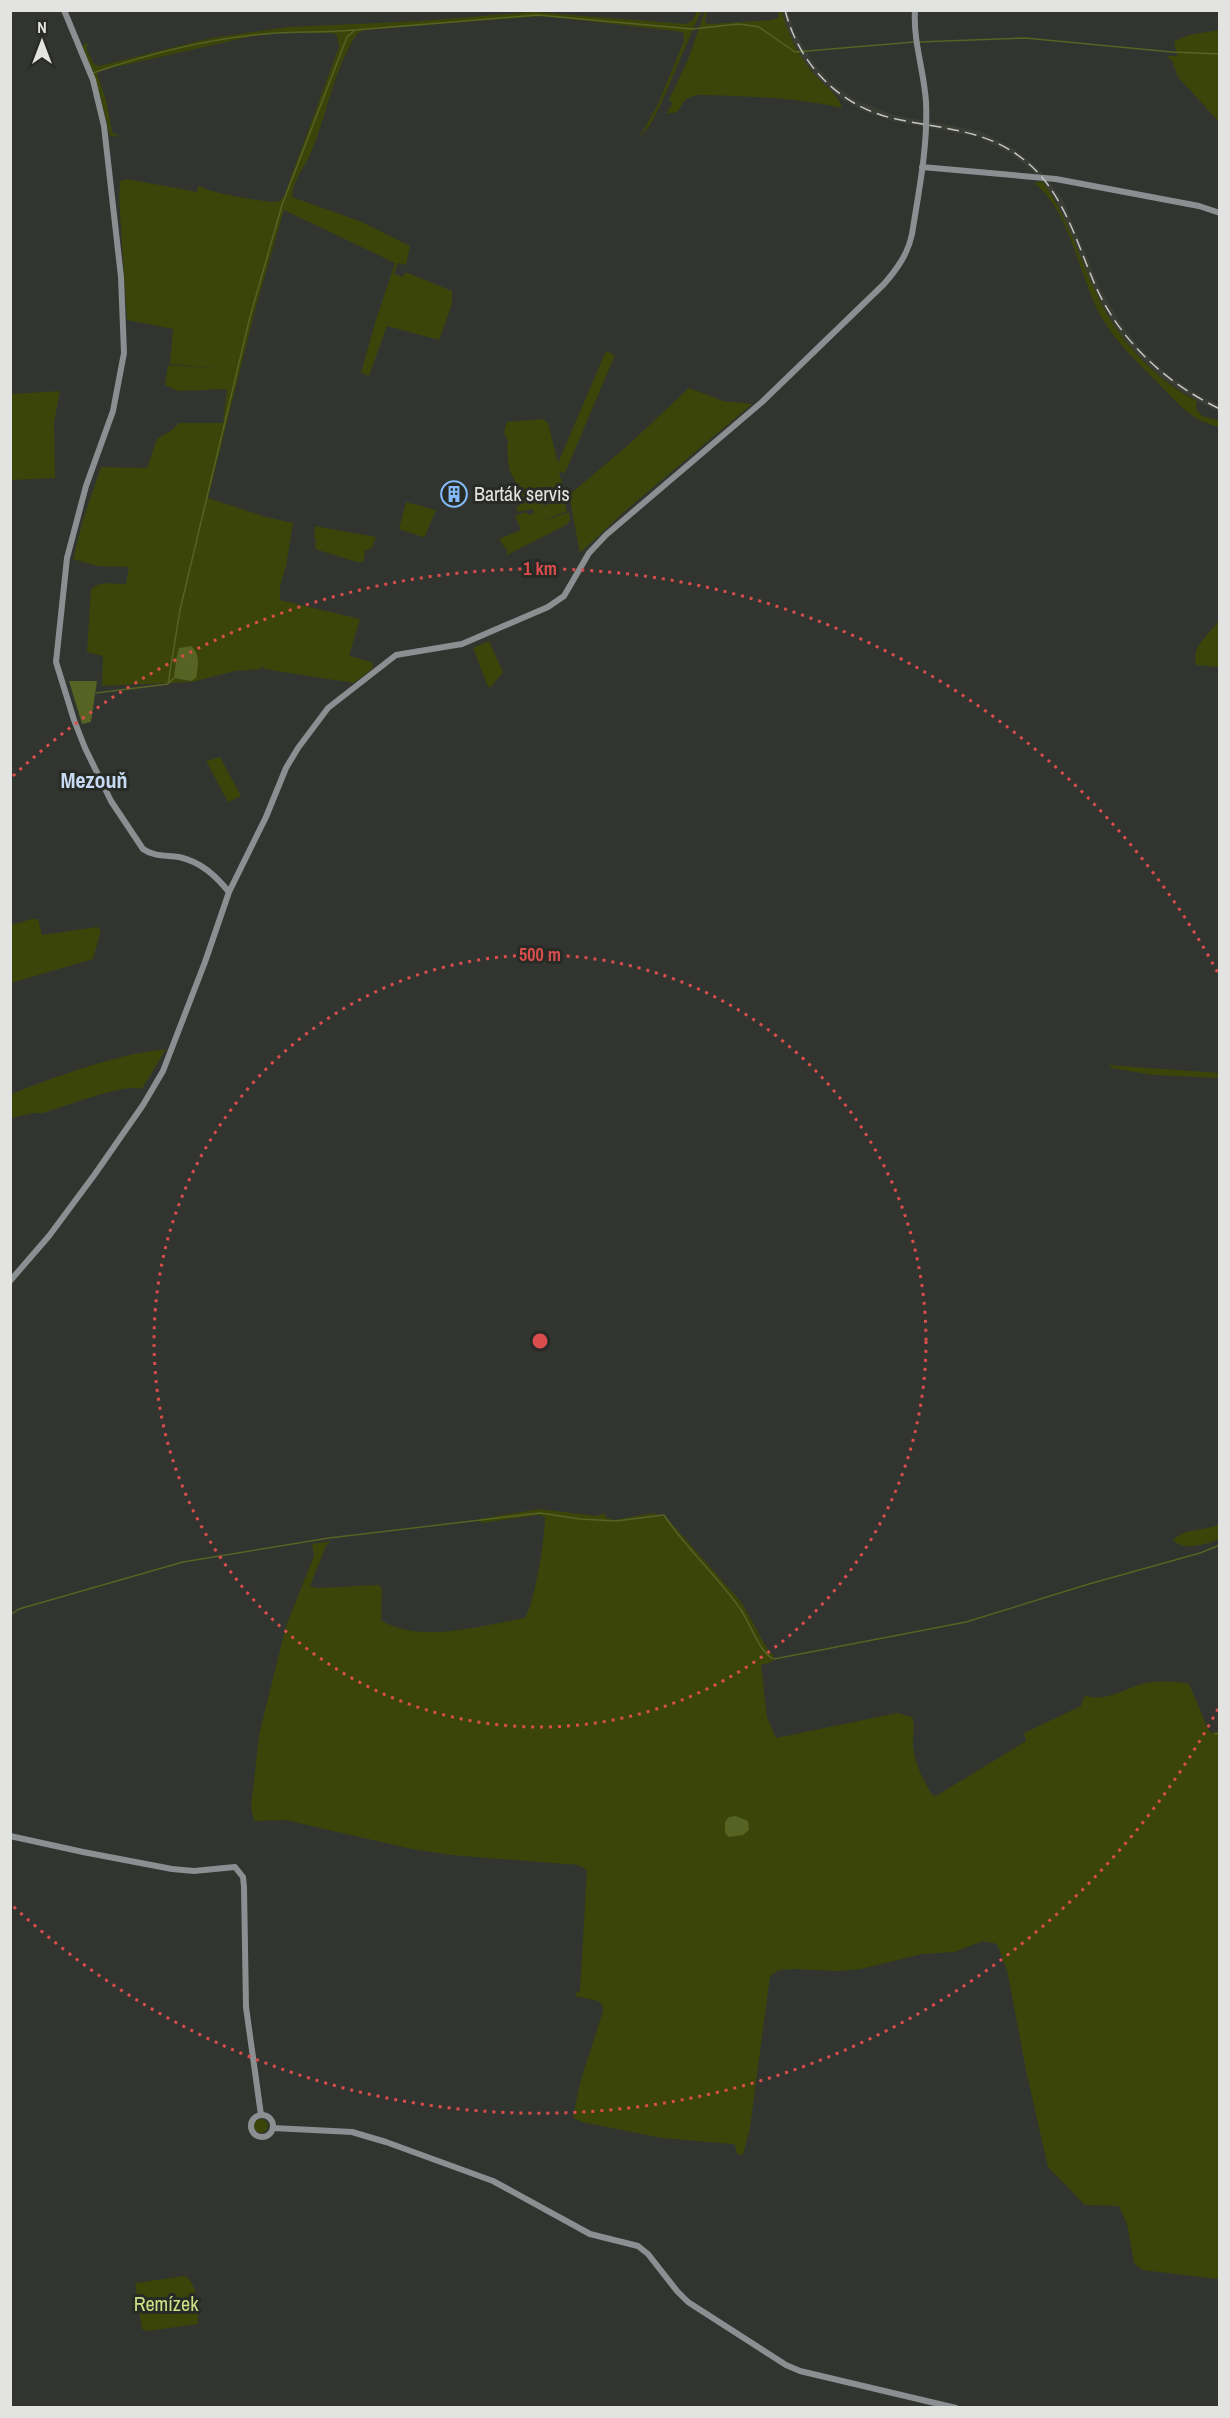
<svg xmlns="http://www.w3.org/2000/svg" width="1230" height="2418" viewBox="0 0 1230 2418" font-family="'Archivo Narrow',sans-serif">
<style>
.built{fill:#3b3e34}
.green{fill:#3b450a;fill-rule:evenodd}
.water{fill:#566323}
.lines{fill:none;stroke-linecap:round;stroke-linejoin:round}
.stream{stroke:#566323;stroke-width:1.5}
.secondary{stroke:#8c8f92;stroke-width:6}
.rail{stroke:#c5c6c3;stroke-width:1.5;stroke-dasharray:12 6;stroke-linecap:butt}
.ring{fill:none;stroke:#d94e4d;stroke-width:3;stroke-dasharray:3 6}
.labels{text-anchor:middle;stroke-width:6;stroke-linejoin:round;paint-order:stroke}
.poi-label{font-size:20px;fill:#e3e4e1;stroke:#282a25;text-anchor:start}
.park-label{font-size:20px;fill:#cce185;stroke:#282a25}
.quarter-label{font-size:22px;font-weight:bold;fill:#c6dbf3;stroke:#282a25}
.centre{fill:#d94e4d;stroke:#282a25;stroke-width:3}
.ring-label{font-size:18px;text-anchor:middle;font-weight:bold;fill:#d94e4d;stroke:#282a25;stroke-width:6;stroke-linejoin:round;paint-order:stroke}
</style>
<rect width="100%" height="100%" fill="#32342f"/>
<!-- built -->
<path class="built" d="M782 11H788L795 32 814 64 833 84 855 100 893 115 980 131 1016 150 1038 168 1062 198 1100 288 1123 327 1141 349 1166 373 1197 394 1219 405V412L1194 399 1162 378 1137 354 1118 331 1094 290 1056 201 1034 172 1013 155 978 137 892 121 863 111 840 98 819 80 801 56 790 35Z"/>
<!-- green -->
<path class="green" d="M697 11H701L660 106 650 125 639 138 657 106 684 41 683 32 543 16 364 30 357 34C333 70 327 116 310 155 304 168 292 182 292 197L362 222 410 246 406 265 398 263 394 274 403 277 404 273H408L452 291V304L439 340 387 326 369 376 361 373 375 323 395 263 284 210 256 307 208 498 266 517 293 523 286 566 280 586V600L360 619 349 656 372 662 373 668 354 683 264 669 263 666 261 669 235 671 192 682 102 686 103 656 87 652 91 590C98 580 114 584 126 584L129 567 97 566 73 559 83 520 101 467 147 468 157 439 172 430 179 423H223L227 389 178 391 165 385 168 365 226 369 170 364 173 329 127 320 119 197 120 181 127 179 197 192 199 185C206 193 257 200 271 202L280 201 284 196 339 47 337 35 331 33H279L253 36 98 71 97 74 106 100 112 131 114 134 123 137 110 136C103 105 95 75 82 46L87 42V51L94 64 99 66 211 38 288 27 419 21 533 12 686 24 692 21ZM187 646 191 681 175 678 176 659 179 648Z
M705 11H707L705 21 708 24 772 20 779 17 778 11H782C787 32 797 52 810 69 820 83 838 92 842 108 794 97 745 96 696 95L686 99 677 112 666 114 673 103 669 100 689 57Z
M1219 30H1220L1219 122 1178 77 1172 61 1167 56H1177L1174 41 1189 35Z
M1042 181C1066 213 1077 252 1094 288 1114 335 1152 378 1197 401L1196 409 1202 416 1219 420V427C1193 421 1179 405 1161 386 1138 363 1115 342 1099 313 1079 274 1069 209 1034 183Z
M606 351 615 355 565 473 559 472 566 495 537 508 564 499 567 511 540 522 569 512 570 521 566 525 505 556 508 552 499 539 521 530 515 516 526 512 529 515 534 513 533 509 518 512 516 507 520 505 518 496 520 485 516 483 509 469 507 447 508 441 504 432 507 422 543 419 548 423 558 463Z
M689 388 723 401 752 404 625 511 580 553 569 495 626 447Z
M60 391 54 422 55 478 11 480V394Z
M406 502 436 510 425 536 423 537 399 529Z
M315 526 376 537 372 548 364 551 365 555 363 562H357L318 550 315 548 316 539 314 537Z
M1219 620V667L1196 665C1191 645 1210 635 1219 620Z
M489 641 503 672 491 687H488L473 648Z
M220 757 241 796 228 802 206 761Z
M32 919H38L42 935 97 927 101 930 93 959 11 983V925Z
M166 1049 142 1089C123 1083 65 1107 43 1113H33L11 1118V1094C58 1076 116 1054 166 1049Z
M1108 1065 1219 1073V1078L1153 1075 1112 1068Z
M539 1509 597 1516 604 1513 607 1518 614 1520 654 1513 667 1518 742 1603 769 1652 774 1655 772 1662 761 1665 767 1717 776 1738 897 1713 912 1717C916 1727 912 1736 913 1746 915 1764 923 1780 932 1795L936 1796 1026 1741 1024 1733 1081 1706 1085 1695C1104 1704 1127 1687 1146 1683 1160 1681 1176 1681 1189 1684L1208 1729 1211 1733 1219 1731V2279L1142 2270 1134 2263 1127 2224 1119 2206 1085 2205 1048 2167 1027 2075 1007 1970 997 1944 983 1941 954 1952 922 1954 861 1969 838 1971 794 1969 779 1970 770 1976 750 2128 743 2155 737 2154 735 2145 732 2144 662 2138 582 2122 573 2118 580 2083 603 2011V2006L598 2001 576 1996V1993L580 1991 587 1870 578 1865 451 1855 412 1849 285 1820 254 1821 251 1807 259 1735 286 1626 314 1556 312 1544 331 1541 326 1546 310 1586 317 1588 379 1585 382 1589 381 1620C420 1645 483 1625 525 1618 535 1602 545 1537 545 1517L539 1515 482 1523 479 1519Z
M1219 1524V1539C1207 1544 1183 1552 1173 1540 1185 1527 1204 1532 1219 1524Z
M254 2126a7 7 0 1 1 14 0a7 7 0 1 1-14 0Z
M185 2276C198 2284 199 2310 198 2324L148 2331 142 2329 135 2283Z"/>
<!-- water -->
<path class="water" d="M191 646C201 654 198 667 196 678L191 681 174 678 176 659 179 648Z
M69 681H97L91 722 82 724Z
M736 1816 748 1821 749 1830 743 1835 729 1837 725 1833V1822L729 1817Z"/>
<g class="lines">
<!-- stream -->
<path class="stream" d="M919 42 1025 38 1172 52 1220 54
M93 73C148 54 208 39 265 34 294 31 324 33 353 30
M169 683 176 676
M96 693 168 684 180 610 250 317 282 205 347 37 355 30 537 15 692 29 739 24 759 27 795 52 914 42
M10 1615 19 1609 183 1562 329 1538 540 1513 580 1519 616 1521 664 1515C686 1549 718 1576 741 1610 750 1623 760 1654 774 1659L966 1622 1089 1584 1200 1553 1220 1545
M1215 1734 1220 1733"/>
<!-- secondary -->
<path class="secondary" d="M64 10 93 80 104 126 121 277 124 353 113 411 86 486 67 558 56 662 74 720 85 748 111 801 143 849C154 857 166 855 179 857 201 862 215 875 229 892
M922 167 1056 179 1199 206 1220 213
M10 1281 49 1236 95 1174 143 1105 163 1071 205 962 229 892 266 817 286 768 298 748 328 708 396 655 462 644 548 607 564 596 589 553 606 535 762 402 884 284C897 269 908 254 912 234 919 190 928 146 926 102 924 70 913 42 915 10
M10 1836 83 1852 172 1869 194 1871 235 1867 243 1877 244 1887 246 2007 261 2115
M251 2126a11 11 0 1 1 22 0a11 11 0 1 1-22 0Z
M273 2128 352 2132 386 2142 493 2181 590 2234 638 2246 648 2254 677 2291 688 2302 786 2365 800 2371 956 2408"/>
<!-- rail -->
<path class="rail" d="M785 10C799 65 840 107 896 119 941 129 985 129 1023 159 1064 191 1076 242 1096 287 1121 342 1166 383 1220 409"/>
</g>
<!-- distance rings -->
<g class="ring">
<circle cx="540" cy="1341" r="386"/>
<path d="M1218 1709A772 772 0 0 1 13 1906M13 776A772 772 0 0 1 1218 973"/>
</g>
<!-- icons -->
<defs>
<g id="building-ring" transform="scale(1.35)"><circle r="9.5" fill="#282a25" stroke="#84bcfb" stroke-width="1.5"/><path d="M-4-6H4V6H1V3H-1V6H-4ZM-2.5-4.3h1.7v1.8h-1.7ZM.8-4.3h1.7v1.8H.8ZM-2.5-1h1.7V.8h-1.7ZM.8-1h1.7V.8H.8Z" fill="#84bcfb"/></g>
</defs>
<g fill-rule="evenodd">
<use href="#building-ring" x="454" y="494"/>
</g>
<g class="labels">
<!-- poi labels -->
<g class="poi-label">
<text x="474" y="501">Barták servis</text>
</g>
<!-- park labels -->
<g class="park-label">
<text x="166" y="2311">Remízek</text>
</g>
<!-- quarter labels -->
<g class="quarter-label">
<text x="94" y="788">Mezouň</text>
</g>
</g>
<circle cx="540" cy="1341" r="9" class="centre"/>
<g class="ring-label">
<text x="540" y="575">1 km</text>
<text x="540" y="961">500 m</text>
</g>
<!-- border -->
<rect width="1230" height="2418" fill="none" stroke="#e3e4e1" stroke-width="24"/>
<!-- north arrow -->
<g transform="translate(42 42)" stroke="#282a25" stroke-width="4.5" paint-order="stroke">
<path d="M0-4.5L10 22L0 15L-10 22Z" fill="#e3e4e1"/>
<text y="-9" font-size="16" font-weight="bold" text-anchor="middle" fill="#e3e4e1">N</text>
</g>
</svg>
